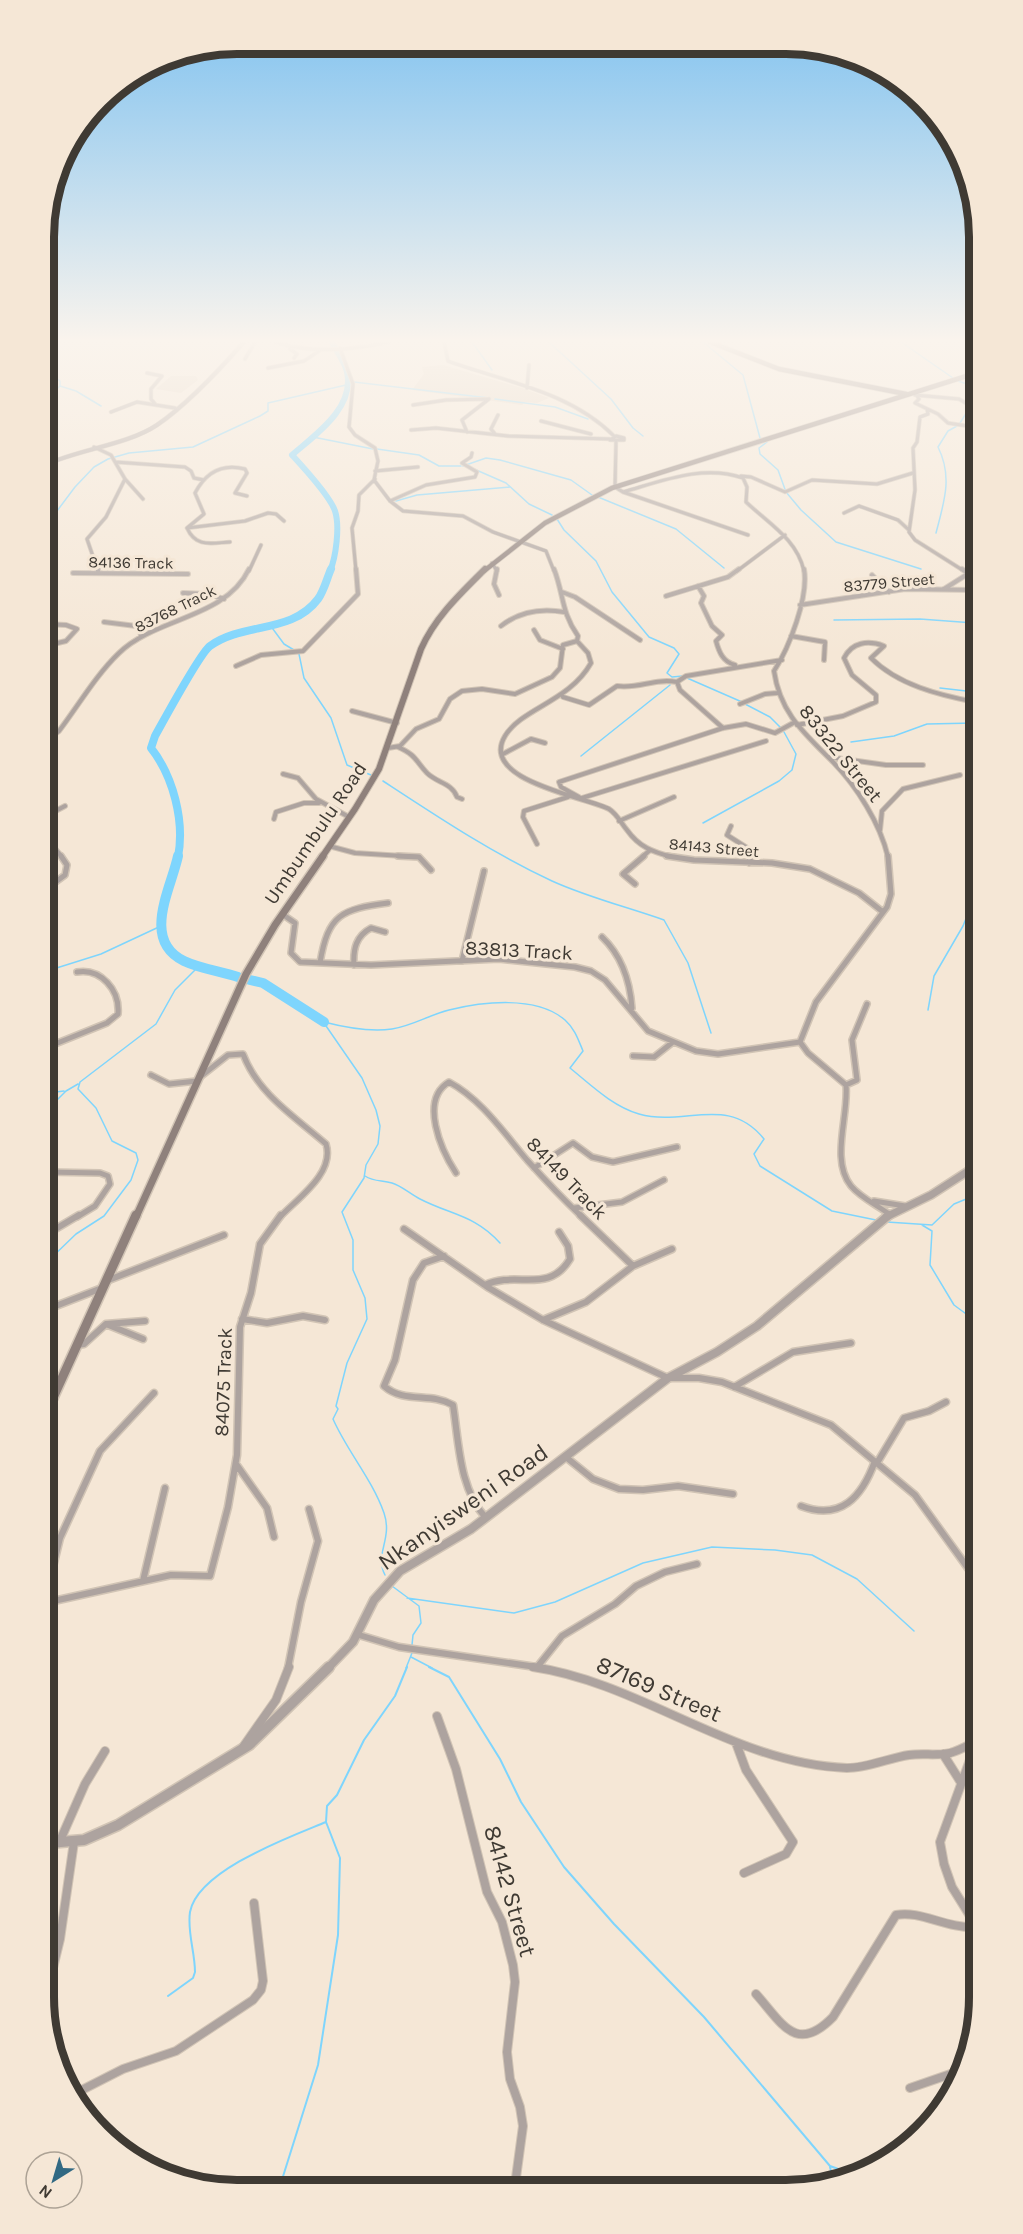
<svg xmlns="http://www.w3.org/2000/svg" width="1023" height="2234" viewBox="0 0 1023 2234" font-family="Karla,sans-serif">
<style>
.education{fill:#e5d6c4}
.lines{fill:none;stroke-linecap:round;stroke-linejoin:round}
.stream-far1{stroke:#7ed5fd;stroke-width:1.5}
.stream{stroke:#7ed5fd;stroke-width:2}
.river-far2{stroke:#7ed5fd;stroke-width:6}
.river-far1{stroke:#7ed5fd;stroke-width:8}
.river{stroke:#7ed5fd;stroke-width:10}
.minor-far4-casing{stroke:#d1c4b5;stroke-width:4.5}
.minor-far3-casing{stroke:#d1c4b5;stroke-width:6}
.minor-far2-casing{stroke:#d1c4b5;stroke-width:8}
.minor-far1-casing{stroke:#d1c4b5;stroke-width:9}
.minor-casing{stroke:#d1c4b5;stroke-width:10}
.tertiary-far3-casing{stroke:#d1c4b5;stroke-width:5}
.tertiary-far2-casing{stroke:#d1c4b5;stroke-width:10}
.tertiary-far1-casing{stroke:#d1c4b5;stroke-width:11}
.tertiary-casing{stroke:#d1c4b5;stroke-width:13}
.secondary-far3-casing{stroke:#d1c4b5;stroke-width:6}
.secondary-far2-casing{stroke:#d1c4b5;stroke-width:8}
.secondary-far1-casing{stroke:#d1c4b5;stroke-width:10}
.secondary-casing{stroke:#d1c4b5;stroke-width:12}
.minor-far4{stroke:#ada39f;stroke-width:3}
.minor-far3{stroke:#ada39f;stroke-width:4}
.minor-far2{stroke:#ada39f;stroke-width:5}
.minor-far1{stroke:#ada39f;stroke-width:6}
.minor{stroke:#ada39f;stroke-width:8}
.tertiary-far3{stroke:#ada39f;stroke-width:4}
.tertiary-far2{stroke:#ada39f;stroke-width:7}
.tertiary-far1{stroke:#ada39f;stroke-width:8}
.tertiary{stroke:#ada39f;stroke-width:10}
.secondary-far3{stroke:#8f817c;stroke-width:4.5}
.secondary-far2{stroke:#8f817c;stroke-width:6}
.secondary-far1{stroke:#8f817c;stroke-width:7}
.secondary{stroke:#8f817c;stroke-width:9}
.labels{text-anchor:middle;stroke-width:6;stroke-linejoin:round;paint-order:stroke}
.far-street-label{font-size:16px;fill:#3f3a33;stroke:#f5e7d6}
.street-label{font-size:20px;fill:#3f3a33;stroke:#f5e7d6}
.near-street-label{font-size:24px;fill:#3f3a33;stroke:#f5e7d6}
.rim{fill:none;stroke:#3f3a33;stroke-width:8}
</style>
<rect width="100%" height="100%" fill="#f5e7d6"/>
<!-- education -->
<path class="education" d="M443 365 522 388 549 398 537 403 525 402 522 405 412 390 424 374 422 367Z
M171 376H196L198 380 181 393 156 389Z"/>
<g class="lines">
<!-- stream-far1 -->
<path class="stream-far1" d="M472 342 492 370
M549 342 611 399 633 428 643 436
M703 342 743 375 760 438
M901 342 953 378
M44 363 52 366V375L60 381V386L45 400
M958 381 973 386
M354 382 489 398
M60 386 76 391 101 406
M495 399 555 407 588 419
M960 423 970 407
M313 437 373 449
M767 442 759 448 760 454 778 470 786 492 801 510 836 542 921 569
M377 449 419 455 439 466H461
M463 466 486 458 500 460 571 480 592 495
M474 469 506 483 529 504 552 515
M598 497 676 529 724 568
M396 501 417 495 510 487
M557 519 564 530 596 561 612 592 649 637 674 648 679 654 667 673 672 677 683 676
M45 527 75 487 94 467 108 459 129 453 193 447 260 416 268 411V403L346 385
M936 533C944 502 953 477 938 447L948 431 957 426
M834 620 920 619 974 623
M270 625 284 644 294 650
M299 654 304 678 331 718 347 765 371 775
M687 678 742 702
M940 688 975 692
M745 704 770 717 782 729
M851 742 894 736 927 724 975 723
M581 756 670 685
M383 781C438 817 492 853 552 881 587 897 627 907 664 920L688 963 711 1033
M703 823 779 781 792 770 796 754 784 732
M47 971 101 954 161 926
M928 1010 934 976 963 926 975 896
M324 1022C347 1028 369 1032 392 1029 412 1026 429 1015 449 1010 482 1002 536 995 565 1020 575 1029 578 1039 583 1051L570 1068C591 1085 612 1106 639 1114 685 1127 728 1094 764 1139L754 1154 760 1166 832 1211 876 1220
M324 1023 362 1078 376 1110 380 1126 378 1144 366 1165 364 1178 342 1212 353 1240V1270L365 1298 367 1319 347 1363 336 1406 338 1409 333 1419C347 1451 372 1479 384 1513 393 1539 374 1554 385 1575
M47 1093 64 1091
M47 1110 66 1091 78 1084
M365 1176C374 1182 382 1180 392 1183 402 1186 410 1194 420 1199 451 1215 475 1215 500 1243
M887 1222 932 1225 954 1204 976 1195
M922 1225 932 1231 930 1265 954 1305 977 1322
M47 1262 76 1234 104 1216 131 1180 138 1160 136 1153 112 1141 96 1108 78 1089 80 1082 156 1024 175 990 199 966
M392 1586 419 1606 421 1623 413 1635 412 1645
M407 1598 514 1613 555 1602 643 1563 712 1547 775 1550 812 1555 857 1579 914 1631
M411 1657 432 1668
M406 1668 412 1653"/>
<!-- stream -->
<path class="stream" d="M429 1667 449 1677 500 1759 521 1802 564 1867 614 1924 704 2017 830 2166 855 2175
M168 1996 193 1978 195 1972C195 1952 187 1932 190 1912 198 1870 290 1837 326 1822L327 1806 337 1795 364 1740 395 1696 407 1667
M830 2167 834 2184
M280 2186 318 2065 338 1935 340 1858 326 1822"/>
<!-- river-far2 -->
<path class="river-far2" d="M330 571C336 557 340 526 335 511 330 496 303 467 292 455 315 435 355 408 347 372 345 362 336 351 332 342"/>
<!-- river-far1 -->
<path class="river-far1" d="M178 857C185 821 173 776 151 748L155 736C164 720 200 653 210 646 243 622 292 634 318 599 324 591 327 578 331 569"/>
<!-- river -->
<path class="river" d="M178 856C171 889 141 940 184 961 201 969 220 971 238 977
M250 980 263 983 324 1022"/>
<!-- minor-far4 casing -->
<g class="minor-far4-casing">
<path id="minor-far4" d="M275 342C312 354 351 350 389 342
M444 342 448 361C505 382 569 391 614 436
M970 342 973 351
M340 348 353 384 349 427 355 435 375 448 378 461 374 480 390 501 403 511 463 516 493 532 546 551 554 571
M290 349 297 354 294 358
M245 359 255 342
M268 368 304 361 322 349
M147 373 162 376 151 389V399L155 404
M527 388 529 365
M915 395 959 399 974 408
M917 396 919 399 915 403 938 414 948 423 974 427
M413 405 446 400 489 399
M927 409 928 414 920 417 917 442 913 448 915 490 909 532 915 540 964 571
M111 412 137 402 175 408
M541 421 591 434
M411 430 436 428 508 436 610 439
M467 432 462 420 489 399
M495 434 491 429 498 415
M616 436 624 438V440H610Z
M616 442 615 487 623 492C662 481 703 464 743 478L747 487 746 502C768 523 797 539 804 571
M94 447 111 455 125 479 143 499
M115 462 185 467 191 471 194 478 204 480
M375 471 418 467
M741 476 751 477 785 492 812 480 877 484 913 473
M623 492 748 535
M390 501 426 485 475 477 477 472 462 463 471 457 472 453
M844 513 859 506 898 520 909 530
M187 528 204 514 195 493C206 472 222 463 245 469L247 473 235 493 247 496
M187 528 245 521 268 513 276 514 284 521
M187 528C196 548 211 543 230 542
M492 563 497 571
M98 571 87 539 106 517 125 479
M249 571 261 545
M356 571 352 528 358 511 359 495 375 479
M737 571 785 535"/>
</g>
<!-- minor-far3 casing -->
<g class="minor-far3-casing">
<path id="minor-far3" d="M98 569V573
M497 569 494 584 499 595
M554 569C564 595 561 612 578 636L577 641
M804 569C809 597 789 648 774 671 780 713 804 733 833 762 857 787 880 823 888 857
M962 569 968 573
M73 573 188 574
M872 575 889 592
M698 586 704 596 701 603 712 626 722 635 716 641C719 652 723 662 735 665
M944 589 974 570
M562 592 575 597 640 640
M183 593 209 594 224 599
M666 596 728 577 739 569
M800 605 905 589 974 590
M104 622 136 626 140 628 141 637
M45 624 66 625 77 629 66 641 45 646
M501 626C520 611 541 608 564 612
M534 630 540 640 563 649
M791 636 825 642 824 660
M236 666 261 655 303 651 358 594 356 569
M563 697 589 705 617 686C640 689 654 678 677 682
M740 704 765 694 777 693
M352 711 397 723
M46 722V731
M797 725 843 716 876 702V695L852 675 844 658C852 642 868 640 884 646L871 658C898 685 939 695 975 702
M723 728 680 690 677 682 686 676 782 660
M46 740 59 731C78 706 96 675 119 653 156 617 225 619 249 569
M398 747C416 755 415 760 427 773 437 783 452 783 457 797L462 799
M388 748 400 746 416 729 439 719 450 699 462 691 482 689 515 694 552 677 560 668 563 645 577 641 588 653 591 663C569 702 522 708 505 736 478 781 587 797 609 809 617 814 621 823 627 830 639 847 653 852 672 857
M503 754 531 739 545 743
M829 757 886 765H923
M283 774 298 778 316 799 349 817
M579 797 561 787 559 782 723 728 746 724 775 733 795 722
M582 798 766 741
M46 816 65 806
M274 819 276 812 304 803H319
M619 821 674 797
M731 826 727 835 752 851 750 857
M880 830 882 811 903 789 960 775
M46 838 62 857
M537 844 523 817 524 811 568 797
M329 846 355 853 419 857
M642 857 649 851"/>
</g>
<!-- minor-far2 casing -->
<g class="minor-far2-casing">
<path id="minor-far2" d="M398 856 419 857 431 870
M667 856 694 860 772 863 810 869 859 893 883 912
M888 856 891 894 887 907 816 1002 800 1042 808 1053 846 1085C849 1116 830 1160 851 1186 861 1198 877 1205 889 1214
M749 863 751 856
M635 884 623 874 644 856
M46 889 65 875 67 865 61 856
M282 914 295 923 291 953 300 962 371 965 499 959 575 967 591 971 605 980 648 1031 696 1051 718 1054 800 1042
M602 937C622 956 630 981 632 1008
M462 961 484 871
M320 963C328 914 342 909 388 903
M354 965C353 949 356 936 371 928L385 932
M50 1046 107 1023 118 1014C120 990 101 968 77 972
M633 1056 654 1057 673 1042
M151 1075 169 1084 197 1081
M200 1077 228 1055 243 1054C258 1094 295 1117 326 1144 335 1173 298 1198 280 1217
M846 1085 857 1080 852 1040 867 1004
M534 1168 573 1143 592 1157 613 1162 677 1147
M47 1172 100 1173 108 1176 110 1184 95 1206 77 1217
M456 1173C441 1150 419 1100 449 1082 481 1099 504 1133 527 1160 545 1180 563 1199 582 1217
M874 1201 905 1206
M574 1208 622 1202 664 1180"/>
</g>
<!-- minor-far1 casing -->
<g class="minor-far1-casing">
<path id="minor-far1" d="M580 1215 633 1266 672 1249
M404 1229 489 1288 543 1320 668 1378H699L722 1382 831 1425 915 1495 978 1582
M47 1234 79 1215
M444 1256 424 1263 413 1280 395 1360 384 1386C404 1404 431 1392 453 1405 459 1443 459 1489 486 1518
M106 1281 224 1235
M485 1285C517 1270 548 1295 570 1259L568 1246 559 1232
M48 1309 102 1288
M242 1319 267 1323 303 1316 325 1320
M543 1320 586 1302 633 1266
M106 1324 143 1339
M77 1345 84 1344 106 1324 145 1321
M734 1387 793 1352 851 1343
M567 1458 593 1479 619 1489 643 1490 678 1486 733 1494
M877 1463 904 1418 929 1411 946 1402
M236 1464 267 1508 274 1537
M801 1506C841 1521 862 1497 875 1461
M143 1581 165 1488
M49 1583 60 1538 100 1451 154 1393
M49 1602 171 1575 210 1576 228 1507 237 1455 240 1327 251 1293 260 1244 281 1215
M359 1635 399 1647 543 1668
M538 1666 562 1636 615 1604 636 1586 665 1572 697 1564
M288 1668 301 1602 318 1541 309 1509"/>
</g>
<!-- minor casing -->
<g class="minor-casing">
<path id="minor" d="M533 1667C642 1683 734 1764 847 1768 867 1768 889 1758 909 1755 923 1753 937 1756 950 1753 958 1751 967 1746 975 1742
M437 1716 456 1769 487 1892 502 1922 513 1965 515 1982 507 2052 510 2079 520 2107 523 2126 515 2185
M736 1743 746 1770 793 1842 786 1854 744 1873
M243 1747 276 1700 289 1667
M943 1754 960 1781
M59 1843 85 1784 105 1751
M977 1927 952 1887 944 1864 940 1842 978 1738
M50 1980 60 1939 74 1842
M756 1994C782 2023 796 2055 833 2017L896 1915C921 1910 946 1929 977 1927
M910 2088 965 2069
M72 2095 123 2069 176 2051 253 2000 261 1990 263 1981 254 1903"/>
</g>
<!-- tertiary-far3 casing -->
<g class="tertiary-far3-casing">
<path id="tertiary-far3" d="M45 465C80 449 127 445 157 425 185 406 222 367 244 342"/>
</g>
<!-- tertiary-far2 casing -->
<g class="tertiary-far2-casing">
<path id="tertiary-far2" d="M886 1217 931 1195 976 1166"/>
</g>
<!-- tertiary-far1 casing -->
<g class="tertiary-far1-casing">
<path id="tertiary-far1" d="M328 1668 353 1642 374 1600 400 1571 471 1529 668 1378 717 1352 757 1326 889 1215"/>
</g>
<!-- tertiary casing -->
<g class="tertiary-casing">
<path id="tertiary" d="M49 1843 84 1840 118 1825 249 1745 329 1667"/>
</g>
<!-- secondary-far3 casing -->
<g class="secondary-far3-casing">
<path id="secondary-far3" d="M710 342 779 369 906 394
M484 571 545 523 612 488 973 374"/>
</g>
<!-- secondary-far2 casing -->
<g class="secondary-far2-casing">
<path id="secondary-far2" d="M322 857 355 809 379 769 421 649C435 617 461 593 485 569"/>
</g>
<!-- secondary-far1 casing -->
<g class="secondary-far1-casing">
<path id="secondary-far1" d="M136 1217 246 974 275 925 323 856"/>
</g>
<!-- secondary casing -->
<g class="secondary-casing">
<path id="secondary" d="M48 1409 136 1215"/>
</g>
<!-- minor-far4 -->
<use href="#minor-far4" class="minor-far4"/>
<!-- minor-far3 -->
<use href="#minor-far3" class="minor-far3"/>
<!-- minor-far2 -->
<use href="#minor-far2" class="minor-far2"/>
<!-- minor-far1 -->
<use href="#minor-far1" class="minor-far1"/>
<!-- minor -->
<use href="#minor" class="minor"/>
<!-- tertiary-far3 -->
<use href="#tertiary-far3" class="tertiary-far3"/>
<!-- tertiary-far2 -->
<use href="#tertiary-far2" class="tertiary-far2"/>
<!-- tertiary-far1 -->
<use href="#tertiary-far1" class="tertiary-far1"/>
<!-- tertiary -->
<use href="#tertiary" class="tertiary"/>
<!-- secondary-far3 -->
<use href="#secondary-far3" class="secondary-far3"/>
<!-- secondary-far2 -->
<use href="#secondary-far2" class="secondary-far2"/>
<!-- secondary-far1 -->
<use href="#secondary-far1" class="secondary-far1"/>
<!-- secondary -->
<use href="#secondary" class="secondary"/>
</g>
<!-- sky -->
<linearGradient id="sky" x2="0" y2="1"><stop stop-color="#7dc1f0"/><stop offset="0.52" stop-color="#faf4ed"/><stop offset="1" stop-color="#faf4ed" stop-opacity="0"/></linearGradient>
<rect width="1023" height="655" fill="url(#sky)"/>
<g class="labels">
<!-- far-street labels -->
<g class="far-street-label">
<text transform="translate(131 562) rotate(1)" y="6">84136 Track</text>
<text transform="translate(889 582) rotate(-5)" y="6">83779 Street</text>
<text transform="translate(175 608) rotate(-26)" y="6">83768 Track</text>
<text transform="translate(714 847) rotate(5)" y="6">84143 Street</text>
</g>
<!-- street labels -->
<g class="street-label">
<text transform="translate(841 753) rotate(51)" y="7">83322 Street</text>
<text transform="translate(315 833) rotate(-56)" y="7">Umbumbulu Road</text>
<text transform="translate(519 950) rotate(3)" y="7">83813 Track</text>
<text transform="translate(567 1178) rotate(46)" y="7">84149 Track</text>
<text transform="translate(223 1382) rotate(-88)" y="7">84075 Track</text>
</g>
<!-- near-street labels -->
<g class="near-street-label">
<text transform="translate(463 1507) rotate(-35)" y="8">Nkanyisweni Road</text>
<text transform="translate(659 1689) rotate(23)" y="8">87169 Street</text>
<text transform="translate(510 1891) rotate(74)" y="8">84142 Street</text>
</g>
</g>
<!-- crop -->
<path d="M0 0H1023V2234H0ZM237 54H786A183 183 0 0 1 969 237V1997A183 183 0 0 1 786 2180H237A183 183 0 0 1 54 1997V237A183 183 0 0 1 237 54Z" fill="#f5e7d6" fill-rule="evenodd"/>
<path class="rim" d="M237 54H786A183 183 0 0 1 969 237V1997A183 183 0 0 1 786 2180H237A183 183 0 0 1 54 1997V237A183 183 0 0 1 237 54Z"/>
<!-- north arrow -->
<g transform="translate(54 2180) rotate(217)"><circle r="28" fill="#f5e7d6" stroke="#aca295" stroke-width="1.5"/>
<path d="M0-4.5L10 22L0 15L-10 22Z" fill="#316983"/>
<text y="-9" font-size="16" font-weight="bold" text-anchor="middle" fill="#3f3a33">N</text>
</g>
</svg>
